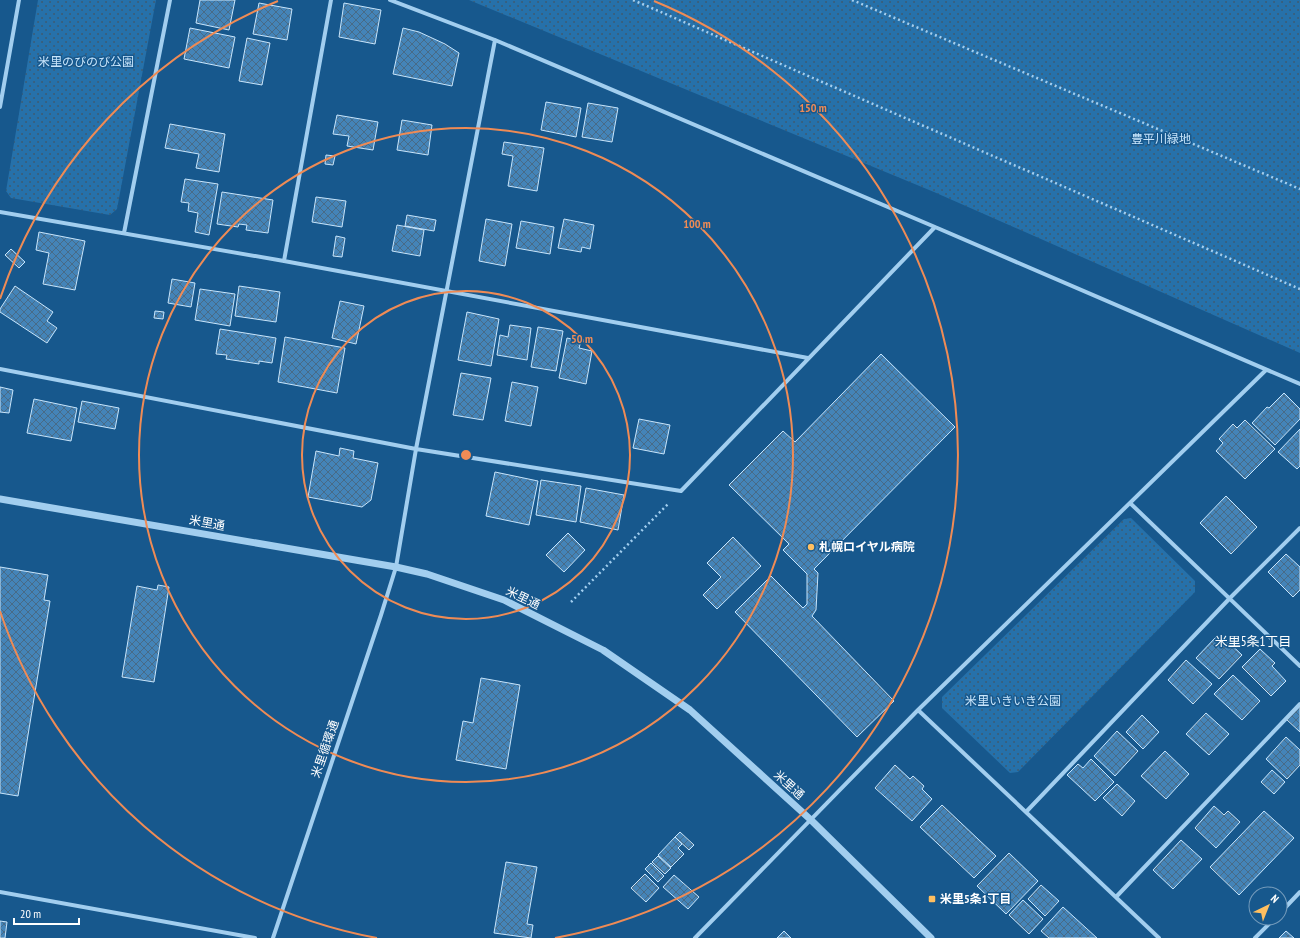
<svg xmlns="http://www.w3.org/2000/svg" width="1300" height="938" viewBox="0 0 1300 938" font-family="'PT Sans Narrow','Noto Sans JP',sans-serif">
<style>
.park{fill:url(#park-dots)}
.building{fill:url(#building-cross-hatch);stroke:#c8e5fb}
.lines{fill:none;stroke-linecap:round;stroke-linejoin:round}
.path{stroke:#a2ceef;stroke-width:2.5;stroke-dasharray:2 3;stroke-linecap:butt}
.minor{stroke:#a2ceef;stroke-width:4}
.tertiary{stroke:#a2ceef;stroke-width:7}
.ring{fill:none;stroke:#ef8b55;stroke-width:2}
.poi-dot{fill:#ffbf60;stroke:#17588d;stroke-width:1.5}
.labels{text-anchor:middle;stroke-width:3;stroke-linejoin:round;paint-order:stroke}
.park-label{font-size:12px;fill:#c8e5fb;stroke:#17588d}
.street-label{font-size:12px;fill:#fff;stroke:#17588d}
.poi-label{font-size:12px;font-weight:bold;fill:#fff;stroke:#17588d;text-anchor:start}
.neighbourhood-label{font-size:13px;fill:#fff;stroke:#17588d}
.centre{fill:#ef8b55;stroke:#17588d;stroke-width:2}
.ring-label{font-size:12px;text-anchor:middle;font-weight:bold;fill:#ef8b55;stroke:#17588d;stroke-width:3;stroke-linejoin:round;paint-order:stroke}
</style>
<defs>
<pattern id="park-dots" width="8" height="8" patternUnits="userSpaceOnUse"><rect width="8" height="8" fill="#2671aa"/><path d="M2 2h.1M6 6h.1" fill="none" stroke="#3d5b72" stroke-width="1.8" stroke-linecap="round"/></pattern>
<pattern id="building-cross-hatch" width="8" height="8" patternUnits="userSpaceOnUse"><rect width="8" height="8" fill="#4484b8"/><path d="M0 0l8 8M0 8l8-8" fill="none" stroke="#486b87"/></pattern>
</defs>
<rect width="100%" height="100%" fill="#17588d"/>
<!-- park -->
<path class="park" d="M38 0H156L117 209 110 215 11 198 6 191Z
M469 0H1300V353L934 192Z
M1131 518 1195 581V592L1018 772 1010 773 942 708V697L1124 519Z"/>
<!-- building -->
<path class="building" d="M200 0H235L229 30 196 23Z
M259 3 292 9 287 40 253 34Z
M344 3 381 10 375 44 339 37Z
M190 28 235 37 229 68 184 59Z
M403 28 419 32 445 44 459 53 452 86 393 74Z
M247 38 270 43 262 85 239 81Z
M546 102 581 108 576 137 541 130Z
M588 103 618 108 612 142 582 137Z
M337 115 378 122 373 150 347 146 349 136 333 134Z
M402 120 432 125 428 155 397 150Z
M170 124 225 134 219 172 196 168 199 154 165 148Z
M504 142 544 148 537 191 508 186 513 156 502 154Z
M326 155 335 156 333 165 325 164Z
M185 179 218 184 209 235 195 232 198 213 188 211 189 203 181 202Z
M222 192 273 200 268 233 246 230 247 225 239 224 238 227 217 224Z
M316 197 346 201 342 227 312 222Z
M407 215 436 220 434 231 405 226Z
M486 219 512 224 505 266 479 261Z
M564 219 594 225 590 249 582 247 581 252 558 248Z
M521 221 554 227 550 254 516 248Z
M397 225 424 230 420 256 392 251Z
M39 232 85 241 75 290 43 284 49 253 36 250Z
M336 236 345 238 342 257 333 256Z
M11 249 25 262 19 268 5 255Z
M172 279 195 283 191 307 168 303Z
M15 286 53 312 47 321 57 328 47 343 0 312V309Z
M239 286 280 292 276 322 235 316Z
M200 289 235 294 230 326 195 320Z
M340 301 364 306 356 344 332 338Z
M155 311 164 312 163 319 154 318Z
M467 312 499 319 491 366 458 360Z
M510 325 531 328 527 360 497 355 500 335 508 337Z
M538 327 563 331 556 371 531 367Z
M220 329 276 338 272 363 259 361V364L226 359 227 355 216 354Z
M285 337 345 348 337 393 278 382Z
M567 338 581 341 579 348 592 351 586 384 559 378Z
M881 354 955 427 814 569 818 573 816 610 812 616 894 701 857 737 735 612 771 576 803 608 807 604V574L783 550 789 544 729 485 783 431 795 442Z
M461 373 491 378 483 420 453 415Z
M512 382 538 387 531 426 505 421Z
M0 387 13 390 9 413 0 412Z
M1284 393 1300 409V419L1275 445 1252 423 1267 407 1269 408Z
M34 399 77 408 71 441 27 433Z
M82 401 119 408 115 429 78 422Z
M639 419 670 425 664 454 633 448Z
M1245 420 1275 449 1245 479 1216 451 1223 443 1219 439 1233 424 1237 428Z
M1300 429V466L1297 469 1278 452Z
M340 448 354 451 353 458 378 463 371 500 362 507 308 497 316 451 339 456Z
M495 472 538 481 529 525 486 516Z
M541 480 581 486 576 522 536 515Z
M586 488 624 495 618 530 580 522Z
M1226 496 1257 527 1231 554 1200 523Z
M568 533 585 550 564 572 546 555Z
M733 537 761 566 717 609 703 595 721 577 707 563Z
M1286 554 1300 567V590L1293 597 1268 572Z
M0 567 48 575 44 600 50 601 18 796 0 793Z
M158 585 169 587 154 682 122 677 137 586 157 590Z
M1216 637H1223L1242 655 1219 679 1196 658Z
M1260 649 1275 663 1272 666 1286 681 1271 696 1242 667Z
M1186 660 1212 684 1193 704 1168 680Z
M1233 675 1260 701 1242 720 1214 694Z
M481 678 520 685 506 769 456 760 463 721 473 723Z
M1300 705V732L1286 719Z
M1206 713 1229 734 1209 755 1186 734Z
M1142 715 1159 732 1143 749 1126 732Z
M1117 731 1138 751 1115 776 1094 756Z
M1286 737 1300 750V765L1287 779 1266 759Z
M1165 751 1189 774 1166 799 1141 776Z
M1091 759 1114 782 1095 801 1067 775 1078 764 1083 768Z
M895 765 910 779 913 776 924 786 922 789 932 799 912 821 875 788Z
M1272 770 1285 782 1274 794 1261 782Z
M1117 784 1135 801 1122 816 1103 798Z
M942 805 996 856 974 878 920 827Z
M1214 806 1224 815 1228 811 1240 822 1216 848 1195 828Z
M1264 811 1294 838 1239 895 1210 867Z
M680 832 694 845 689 850 675 837Z
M675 837 682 844 678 848 684 854 671 867 658 855Z
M1181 840 1202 859 1173 889 1153 870Z
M1009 853 1038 881 1006 914 977 886Z
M658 856 671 868 665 874 652 862Z
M506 862 537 867 527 924 533 925 531 938 494 933Z
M651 863 664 876 658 882 645 869Z
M645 874 659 888 646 902 631 888Z
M674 875 699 897 688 909 663 887Z
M1041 885 1059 901 1045 916 1028 899Z
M1023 900 1043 919 1029 934 1009 915Z
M1063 907 1097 938H1049L1041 931Z
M0 921 7 922 5 938H0Z
M784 931 791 938H777Z
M1286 931 1294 938H1279Z"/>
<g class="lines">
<!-- path -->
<path class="path" d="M633 0 1300 289
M852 0 1300 189
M571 602 669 503"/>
<!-- minor -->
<path class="minor" d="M390 0 495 40 935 227 1300 384
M0 107 19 0
M0 212 284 261 808 358
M124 233 170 0
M284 261 331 0
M0 369 416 449 681 491 935 227
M1130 503 1300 666
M918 710 1159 938
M1026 812 1230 598 1300 528
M0 892 255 938
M1116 897 1300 704
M1280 913 1300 892
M273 938 381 615 396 567 416 449 495 40
M695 938 918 710 1266 370
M1255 938 1275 918"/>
<!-- tertiary -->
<path class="tertiary" d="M0 499 396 567 427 574 504 600 603 650 690 710 811 820 931 938"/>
</g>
<!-- distance rings -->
<g class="ring">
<circle cx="466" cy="455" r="164"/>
<circle cx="466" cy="455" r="327"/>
<path d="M377 938A491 491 0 0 1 0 611M0 299A491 491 0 0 1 278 1M654 1A491 491 0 0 1 555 938"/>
</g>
<!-- markers -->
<g class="poi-dot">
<circle cx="811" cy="547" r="4"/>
<rect x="928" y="895" width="8" height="8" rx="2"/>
</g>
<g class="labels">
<!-- park labels -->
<g class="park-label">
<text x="86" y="66">米里のびのび公園</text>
<text x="1161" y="143">豊平川緑地</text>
<text x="1013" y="705">米里いきいき公園</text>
</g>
<!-- street labels -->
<g class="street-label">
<text transform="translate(207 523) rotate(10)" y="4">米里通</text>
<text transform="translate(523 598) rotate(25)" y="4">米里通</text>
<text transform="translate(325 749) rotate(-71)" y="4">米里循環通</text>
<text transform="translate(789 785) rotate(42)" y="4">米里通</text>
</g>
<!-- poi labels -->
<g class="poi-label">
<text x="819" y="551">札幌ロイヤル病院</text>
<text x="940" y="903">米里5条1丁目</text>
</g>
<!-- neighbourhood labels -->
<g class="neighbourhood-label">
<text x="1253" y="646">米里5条1丁目</text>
</g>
</g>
<circle cx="466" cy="455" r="6" class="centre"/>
<g class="ring-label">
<text x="813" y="112">150 m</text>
<text x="697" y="228">100 m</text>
<text x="582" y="343">50 m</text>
</g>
<!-- north arrow -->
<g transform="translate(1268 906) rotate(43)"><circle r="19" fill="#17588d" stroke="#749bbb"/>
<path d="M0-3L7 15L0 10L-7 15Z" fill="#ffbf60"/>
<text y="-6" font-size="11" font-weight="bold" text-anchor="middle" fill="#ffffff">N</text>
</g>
<!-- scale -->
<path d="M14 918v6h65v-6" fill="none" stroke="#ffffff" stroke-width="2"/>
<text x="20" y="918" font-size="12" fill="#ffffff" stroke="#17588d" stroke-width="3" paint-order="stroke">20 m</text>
</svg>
